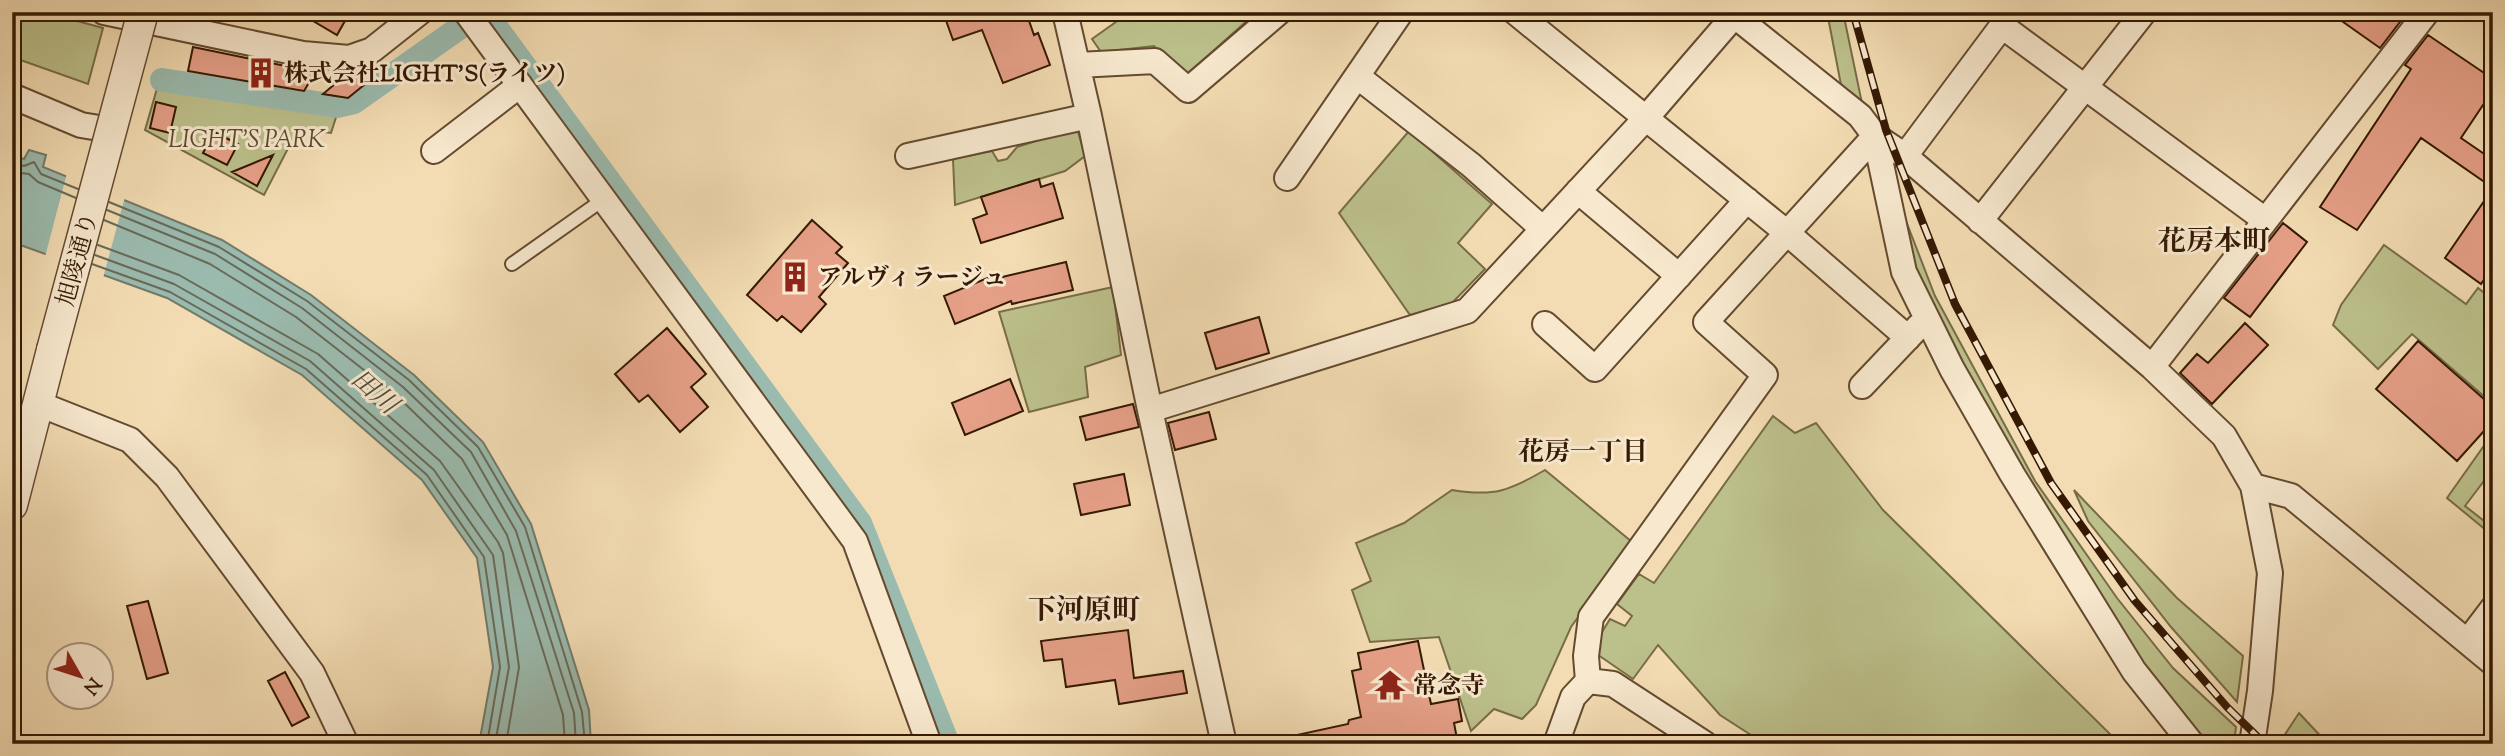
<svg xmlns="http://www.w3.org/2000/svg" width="2505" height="756" viewBox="0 0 2505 756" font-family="'Sorts Mill Goudy','Noto Serif JP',serif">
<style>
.green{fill:#bcc08b;stroke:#786c47;stroke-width:2}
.water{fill:#9bbbaf;stroke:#727a6a;stroke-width:2}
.pier{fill:#f3dcb3}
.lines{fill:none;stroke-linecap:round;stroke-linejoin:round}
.shore{stroke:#686a59;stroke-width:2}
.canal{stroke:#9bbbaf;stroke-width:24}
.building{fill:#e6a088;stroke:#351903;stroke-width:2}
.service-casing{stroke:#644a2f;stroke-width:16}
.minor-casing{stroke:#644a2f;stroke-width:28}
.tertiary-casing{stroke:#644a2f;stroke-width:33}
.service{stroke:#f7e8ce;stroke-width:12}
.minor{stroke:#f7e8ce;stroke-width:24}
.tertiary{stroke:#f7e8ce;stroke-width:30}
.rail-casing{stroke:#351903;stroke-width:8}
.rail{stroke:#f7e8ce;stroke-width:5;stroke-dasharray:16;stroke-linecap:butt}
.tertiary-bridge-casing{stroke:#644a2f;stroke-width:33;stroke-linecap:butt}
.tertiary-bridge{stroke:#f7e8ce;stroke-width:30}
.labels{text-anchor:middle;stroke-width:6;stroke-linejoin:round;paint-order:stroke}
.poi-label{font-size:24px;font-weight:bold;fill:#351903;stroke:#f7e8ce;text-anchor:start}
.park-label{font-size:24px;font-style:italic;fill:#5e4b2c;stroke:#f7e8ce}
.street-label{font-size:24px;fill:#351903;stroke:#f7e8ce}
.water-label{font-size:26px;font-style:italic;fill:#544a37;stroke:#f7e8ce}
.neighbourhood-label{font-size:26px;font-weight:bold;fill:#351903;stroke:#f7e8ce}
.quarter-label{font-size:28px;font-weight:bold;fill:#351903;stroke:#f7e8ce}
</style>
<rect width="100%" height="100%" fill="#f3dcb3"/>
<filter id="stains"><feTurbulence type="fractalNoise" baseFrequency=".00286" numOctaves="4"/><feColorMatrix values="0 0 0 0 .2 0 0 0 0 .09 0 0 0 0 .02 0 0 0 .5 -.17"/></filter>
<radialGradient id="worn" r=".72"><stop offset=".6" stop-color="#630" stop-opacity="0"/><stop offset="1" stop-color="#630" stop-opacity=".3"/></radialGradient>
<!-- green -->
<path class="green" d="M12 12H44L103 28 88 84 12 57Z
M1130 12H1244L1249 19 1185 76 1154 46 1101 52 1092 39Z
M1827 12H1843L1863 108 1842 90Z
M158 85 338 111 331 133 298 129 264 195 145 130Z
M1077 128 1085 156 1065 171 955 205 953 159 992 151 998 161 1007 159 1017 147Z
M1409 131 1492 204 1458 243 1485 269 1452 303 1410 315 1339 213Z
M1894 190 1935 296 2035 481 2117 598 2173 668 2236 727 2234 744H2199L2140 668 2014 465 1911 265Z
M2384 245 2466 304 2478 288 2493 300V404L2412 334 2378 369 2333 325 2341 305Z
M1113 287 1121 355 1085 367 1088 397 1029 412 999 312Z
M1773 416 1795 433 1816 423 1883 510 2111 735 2104 744H1765L1720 715 1658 645 1633 679 1591 650 1610 619 1625 626 1632 616 1617 604 1639 574 1654 583Z
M2493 433V469L2465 506 2493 528V536L2447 498Z
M1545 470 1632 542 1571 627 1536 705 1522 719 1494 709 1471 731 1439 637 1370 642 1352 590 1371 581 1356 543 1404 523 1452 490C1495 497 1508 491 1545 470Z
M2074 490 2177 598 2243 656 2237 702 2171 627 2088 521Z
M2299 713 2328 744H2283L2280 742Z"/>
<!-- water -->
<path class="water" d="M29 150 46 155 43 167 222 240 311 295 414 375 483 442 531 524 589 710 591 744H479L493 667 477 558 422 480 302 375 167 298 12 242V155L24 159Z"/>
<!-- pier -->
<path class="pier" d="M67 173 125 197 103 278 45 257Z"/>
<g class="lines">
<!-- shore -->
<path class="shore" d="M12 163 24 166 34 162 41 174 78 189
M12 172 29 174 38 182 76 198
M109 202 219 247 307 301 409 380 478 447 525 527 582 712 585 744
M107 210 215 254 302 308 403 387 471 452 516 531 574 713 576 744
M104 220 210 264 296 317 396 395 462 459 507 535 563 715 565 744
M98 245 179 275 318 354 440 461 498 542 503 553 519 667 506 744
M95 255 174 284 310 361 434 470 493 555 509 667 495 744
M92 264 170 292 306 369 427 475 484 557 500 667 487 744"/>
<!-- canal -->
<path class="canal" d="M485 12 860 523 948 744
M162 80 337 106 354 102 482 12"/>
</g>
<!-- building -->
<path class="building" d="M298 12H350L337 35Z
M943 12H1026L1034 35 1038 33 1050 65 1003 83 982 30 953 40Z
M2329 12H2395L2403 18 2380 48Z
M2428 35 2493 79V90L2461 138 2493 160V266L2481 284 2445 258 2493 188 2421 138 2357 230 2320 207 2411 69 2405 65Z
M193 47 300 69 316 71 304 91 188 71Z
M354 72 364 85 348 98 323 94 348 73Z
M156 102 176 107 170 133 150 128Z
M214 132 238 144 227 165 203 153Z
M273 155 257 186 232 172Z
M1039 179 1041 187 1053 183 1063 218 981 243 973 219 987 214 981 197Z
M812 220 842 247 836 253 848 263 819 297 826 304 801 332 782 316 777 321 747 295Z
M2283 223 2307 242 2250 317 2224 298Z
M1066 262 1073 290 1012 304 1011 301 955 324 944 296 997 274 998 278Z
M1259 317 1269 353 1216 369 1205 333Z
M2245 323 2268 345 2212 404 2180 373 2197 354 2208 363Z
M667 328 706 374 691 387 708 407 680 432 648 395 639 402 615 374Z
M2418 341 2493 407V421L2457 461 2376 389Z
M1010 379 1023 411 965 435 952 403Z
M1133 404 1139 427 1086 440 1080 417Z
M1209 412 1216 439 1175 450 1168 423Z
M1124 474 1130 505 1081 515 1074 484Z
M148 601 168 673 147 679 127 606Z
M1128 630 1134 678 1183 671 1187 693 1119 704 1115 680 1066 687 1062 659 1044 661 1041 641Z
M1418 641 1431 704 1458 699 1462 721 1454 723 1458 744H1298L1297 735 1348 724 1349 720 1361 717 1352 671 1361 669 1358 653Z
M285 672 309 717 292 726 268 681Z"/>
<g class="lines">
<!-- service casing -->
<g class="service-casing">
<path id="service" d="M512 264 604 199"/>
</g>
<!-- minor casing -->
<g class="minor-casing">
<path id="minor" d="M104 12 303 54 349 58 372 50 420 12
M466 12 855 541 929 744
M1065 12 1089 116 1150 410 1224 744
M1515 12 1786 232 1908 338
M1730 12 1860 116 1875 136 1905 156 2152 367 2224 436 2253 486 2291 496 2493 663
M1078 65 1155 61 1188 90 1279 12
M1357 76 1471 165 1543 229
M12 96 81 125 111 130
M1875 136 1904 272 1952 369 2012 474 2134 671 2192 744
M434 151 520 85
M908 156 1089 116
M1905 156 2002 26 2265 220
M1287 178 1401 12
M1578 191 1679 276
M1980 221 2144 12
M1545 324 1595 369 1747 200
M2152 367 2427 12
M1862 386 1919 326
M39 404 130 440 167 477 312 673 346 744
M1150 410 1467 311 1646 118 1734 16
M2468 641 2493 608
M1588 681 1613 684 1705 744
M1556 744 1573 697 1588 681 1586 656 1591 617 1765 375 1706 322 1875 136
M2252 744 2260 691 2270 573 2253 486"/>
</g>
<!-- tertiary casing -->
<g class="tertiary-casing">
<path id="tertiary" d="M12 505 52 350"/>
</g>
<!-- service -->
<use href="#service" class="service"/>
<!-- minor -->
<use href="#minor" class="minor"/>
<!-- tertiary -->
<use href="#tertiary" class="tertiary"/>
<!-- rail casing -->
<g class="rail-casing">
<path id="rail" d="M1853 12 1886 130 1955 304 2051 483 2135 601 2227 707 2265 744"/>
</g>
<!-- rail -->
<use href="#rail" class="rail"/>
<!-- tertiary-bridge casing -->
<g class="tertiary-bridge-casing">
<path id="tertiary-bridge" d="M52 350 143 12"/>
</g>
<!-- tertiary-bridge -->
<use href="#tertiary-bridge" class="tertiary-bridge"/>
</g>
<!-- icons -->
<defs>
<g id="building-bare" transform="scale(2.415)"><path d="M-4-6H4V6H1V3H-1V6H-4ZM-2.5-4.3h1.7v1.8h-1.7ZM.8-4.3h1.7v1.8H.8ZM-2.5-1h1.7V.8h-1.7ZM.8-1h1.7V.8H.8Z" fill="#8f2418" stroke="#f7e8ce" stroke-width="2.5" paint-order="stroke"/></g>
<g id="temple-bare" transform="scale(2.415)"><path d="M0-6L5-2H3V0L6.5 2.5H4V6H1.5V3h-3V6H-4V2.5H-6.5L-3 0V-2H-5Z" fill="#8f2418" stroke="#f7e8ce" stroke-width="2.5" paint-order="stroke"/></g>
</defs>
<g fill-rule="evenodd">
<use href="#building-bare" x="261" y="73"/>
<use href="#building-bare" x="795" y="277"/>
<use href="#temple-bare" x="1390" y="685"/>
</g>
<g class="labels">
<!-- poi labels -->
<g class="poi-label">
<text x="284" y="81">株式会社LIGHT'S(ライツ)</text>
<text x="818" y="285">アルヴィラージュ</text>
<text x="1413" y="693">常念寺</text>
</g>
<!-- park labels -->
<g class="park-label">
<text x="247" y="147">LIGHT'S PARK</text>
</g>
<!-- street labels -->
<g class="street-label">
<text transform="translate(77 259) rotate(-75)" y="8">旭陵通り</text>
</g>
<!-- water labels -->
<g class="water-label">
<text transform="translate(375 391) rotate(41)" y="9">田川</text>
</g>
<!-- neighbourhood labels -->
<g class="neighbourhood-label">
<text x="1583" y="460">花房一丁目</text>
</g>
<!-- quarter labels -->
<g class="quarter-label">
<text x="2214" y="250">花房本町</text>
<text x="1084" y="619">下河原町</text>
</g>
</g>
<!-- margin -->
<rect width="2505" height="756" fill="none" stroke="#f3dcb3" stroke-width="42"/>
<rect x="14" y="14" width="2477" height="728" fill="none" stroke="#351903" stroke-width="3.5"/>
<rect x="21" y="21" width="2463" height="714" fill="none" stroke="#351903" stroke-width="2"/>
<!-- north arrow -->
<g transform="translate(80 676) rotate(129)"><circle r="33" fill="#f7e8ce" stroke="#a9957d" stroke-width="2"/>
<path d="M0-5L12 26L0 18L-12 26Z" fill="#8f2418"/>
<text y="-10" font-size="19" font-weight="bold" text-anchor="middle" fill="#351903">N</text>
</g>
<rect width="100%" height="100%" filter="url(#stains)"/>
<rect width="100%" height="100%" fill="url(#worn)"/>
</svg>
